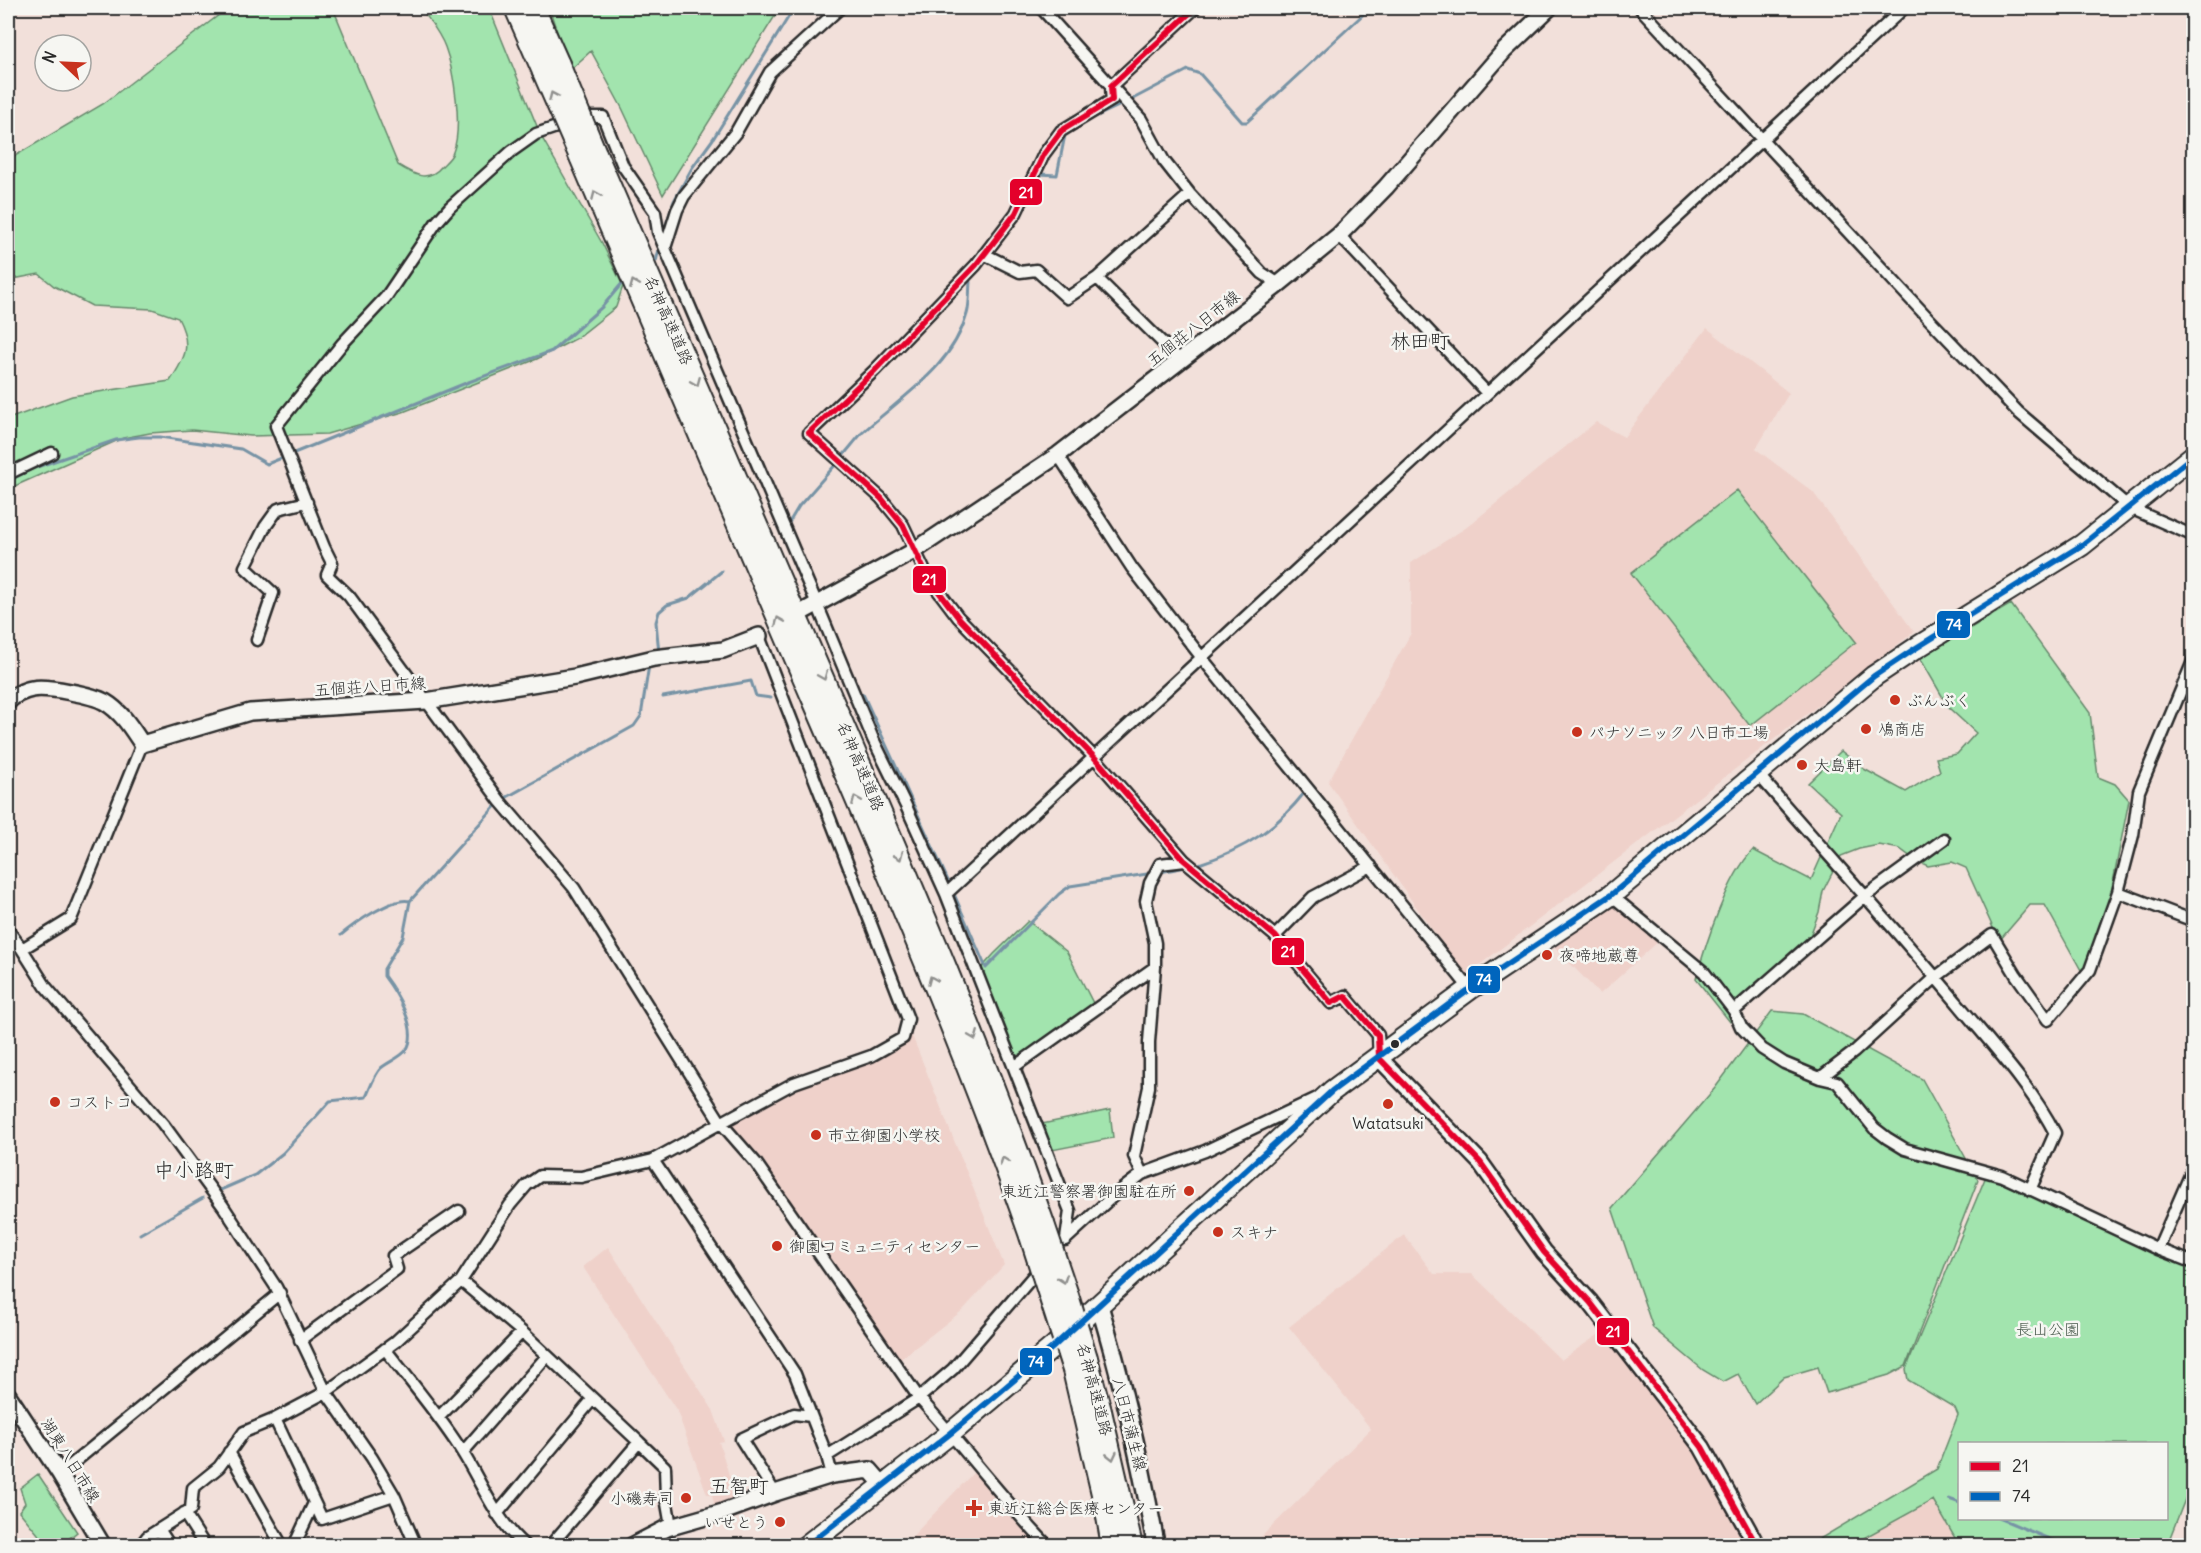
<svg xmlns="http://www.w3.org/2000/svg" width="2201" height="1553" viewBox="0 0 2201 1553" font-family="Delius,'Klee One',sans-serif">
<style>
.built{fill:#efd1ca}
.green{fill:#a2e4ae;stroke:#66886c;stroke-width:1.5;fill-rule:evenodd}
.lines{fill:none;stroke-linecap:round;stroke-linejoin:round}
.stream{stroke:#7793a5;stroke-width:3}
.street-casing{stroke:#2b2b2b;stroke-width:15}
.secondary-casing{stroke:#2b2b2b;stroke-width:20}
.primary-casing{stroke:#2b2b2b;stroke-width:21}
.highway-casing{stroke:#2b2b2b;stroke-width:24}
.street{stroke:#f6f6f2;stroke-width:10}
.secondary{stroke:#f6f6f2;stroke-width:15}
.primary{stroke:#f6f6f2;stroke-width:16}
.highway{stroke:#f6f6f2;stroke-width:20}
.highway-bridge-casing{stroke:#2b2b2b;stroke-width:24;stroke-linecap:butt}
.highway-bridge{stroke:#f6f6f2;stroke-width:20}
.bus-1-casing{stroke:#f6f6f2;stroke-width:10}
.bus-2-casing{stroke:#f6f6f2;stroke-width:10}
.bus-1{stroke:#e4002b;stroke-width:6}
.bus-2{stroke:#0065bd;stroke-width:6}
.oneway{stroke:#90908e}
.poi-dot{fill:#c8321e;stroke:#f6f6f2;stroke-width:2}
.bus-dot{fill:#2b2b2b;stroke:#f6f6f2;stroke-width:2}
.labels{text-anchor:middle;stroke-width:5;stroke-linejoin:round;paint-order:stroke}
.street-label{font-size:16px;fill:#2b2b2b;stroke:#f6f6f2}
.poi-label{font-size:16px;fill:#2b2b2b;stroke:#f6f6f2;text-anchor:start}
.park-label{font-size:16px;fill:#49594c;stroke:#f6f6f2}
.quarter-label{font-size:20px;fill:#2b2b2b;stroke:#f6f6f2}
.line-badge{stroke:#f6f6f2;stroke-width:2}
.badge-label{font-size:16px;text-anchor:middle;font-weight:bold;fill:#fff}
</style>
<rect width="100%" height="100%" fill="#f2e0da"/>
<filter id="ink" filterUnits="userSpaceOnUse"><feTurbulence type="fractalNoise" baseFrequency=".0167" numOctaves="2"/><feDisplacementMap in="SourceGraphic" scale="12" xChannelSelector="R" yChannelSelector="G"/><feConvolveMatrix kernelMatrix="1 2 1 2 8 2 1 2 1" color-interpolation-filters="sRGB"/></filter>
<g filter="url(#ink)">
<!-- built -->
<path class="built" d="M1707 328 1789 393 1756 449 1813 492 1914 632 1465 976 1328 782 1411 633V563L1467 527 1596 422 1624 437Z
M1613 901 1660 940 1600 994 1550 943Z
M911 1033 1004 1265 963 1310 898 1361 758 1161 730 1124 792 1089 903 1041Z
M1404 1235 1434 1274H1472L1561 1360 1601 1333 1688 1438 1747 1545 1252 1546 1371 1429 1289 1327Z
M608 1247 713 1410 724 1441 719 1442 737 1502 715 1509 712 1494H707L677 1411 583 1267Z
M975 1471 1041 1546H903Z
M1933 1499 1959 1545 1851 1546Z"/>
<!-- green -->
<path class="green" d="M228 8H333L398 165C414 175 428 183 442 166 446 162 452 157 453 152 463 127 454 71 445 47 440 33 429 20 421 8H489L541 136 602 243 623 286 616 307 577 338 537 359 403 412 327 434 251 436 192 430 150 433 123 438 8 489V419L72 396 170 381C186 357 192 345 178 318L152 309 92 306 54 286 39 274 8 280V160L103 104Z
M549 8H780L663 195 622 108 591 51 570 70Z
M1737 490 1856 642 1750 726 1631 573Z
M2011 604 2090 713 2098 777 2115 784 2129 800 2104 929 2082 972 2045 905H2030L1999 941 1966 868 1952 862 1928 866 1915 860 1900 849 1879 845 1859 849 1841 856 1823 891 1819 912 1801 960 1786 971 1730 1022 1696 979C1706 943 1727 877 1753 850L1811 880 1841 813 1808 783 1841 751 1864 769 1906 792 1940 771 1936 758 1957 754 1976 733 1949 708 1920 658Z
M1028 921 1067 952 1095 1007 1014 1067 977 973 994 954Z
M1772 1011 1803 1014 1922 1079 1978 1180 1906 1366 1889 1375 1827 1393 1818 1367 1784 1377 1755 1404 1738 1374 1723 1382 1703 1370 1653 1328 1612 1208 1715 1088Z
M1110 1110 1113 1138 1047 1151 1037 1125Z
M1986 1176 2193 1269V1479L2167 1545H1959L1933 1500 1851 1545 1808 1546 1937 1469 1958 1415 1955 1408 1908 1380 1906 1369ZM1960 1444H2166V1518H1960Z
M38 1474 77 1532 61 1545H47L19 1511 25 1503 20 1488Z"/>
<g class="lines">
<!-- stream -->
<path class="stream" d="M1129 101 1188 70 1200 74 1242 122H1247L1370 8
M1091 119 1123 104
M1039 174 1057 175 1065 135 1068 133
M1012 227 1031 196 1037 180
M663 233 674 201 692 168 713 139 794 8
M652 263 656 261 660 246
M841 458C848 450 855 441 862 433 901 397 951 369 967 314 970 304 969 292 970 282
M8 481 34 468 81 452 116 440 139 437H160L241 449 267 464 466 383 552 351 602 307 624 281
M787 526 799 506 837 463
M659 653 656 622 659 612 667 605 689 598 722 571
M863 694 950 885
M663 697 751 681 756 696 771 698
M1199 864C1245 849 1275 830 1305 792
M1160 872 1186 867
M954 894 986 968 1059 894 1070 886 1147 874
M341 935C354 924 393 896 410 901
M218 1191 255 1175 283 1153 330 1101 366 1097C370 1089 374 1075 381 1068 388 1062 402 1057 407 1049 419 1028 396 992 384 976V969L403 937 410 901 500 801 634 726 641 716 649 665
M140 1234 203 1198
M1949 1499 1960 1503
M1999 1518 2066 1546"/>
<!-- street casing -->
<g class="street-casing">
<path id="street" d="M1041 8 1141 119 1164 161 1190 194 1262 273 1279 284
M1195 8 1111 86 1112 100 1061 131 1044 154 1016 213 976 265 875 370 809 433 881 498 903 525 927 576 958 617 1095 758 1184 860 1275 936 1331 1003 1345 996 1378 1035 1379 1057
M1640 8 1928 318 2018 412 2130 508 2194 536
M1339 235 1486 392
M665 248 677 210 684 196 736 132 770 72 840 8
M984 254 1020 272 1036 270 1067 298 1097 278 1190 194
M1097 278 1180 360
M1058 455 1132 568 1202 658 1470 989
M8 474 52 453
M759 636 908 1019 903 1038 871 1056 794 1083 653 1160 795 1374 827 1456 832 1475
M257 640 273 593 245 567 265 527 278 509 307 502
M2194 659 2139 791 2133 835 2118 892 2194 921
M1757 773C1824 851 1893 926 1959 1005 1992 1045 2031 1086 2055 1133L2030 1190
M946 894 1904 8
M1611 895 1704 972 1734 1011 1741 1027 1762 1049 1784 1063 1820 1078 1837 1082 1874 1128 1887 1138 1905 1149 2002 1176 2158 1249 2194 1263
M8 930 22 949 46 987 163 1124 223 1206 276 1287 326 1392 372 1458 394 1495 416 1546
M1275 936 1313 897 1371 866
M22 949 71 919 142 744
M1734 1011 1864 897 1944 839
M1014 1067 1155 967
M1820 1078 1854 1052 1936 977 1992 935 2016 975 2048 1020 2090 970 2118 892
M1142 1174 1134 1156 1149 1087V1042L1155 967V943L1146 901 1150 883 1160 864 1185 861
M1065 1240 1112 1197 1142 1174 1205 1151 1315 1099
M2158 1249 2194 1166
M461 1281 522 1332 639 1442 550 1546
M300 1340 397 1269 393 1256 459 1211
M385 1349C411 1382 438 1414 461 1450 482 1483 495 1520 525 1546
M439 1417 522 1332
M275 1419 322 1519 394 1495
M639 1442 665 1467 666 1498 671 1526
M229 1452 282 1546
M463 1452 547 1356
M827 1456 919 1398 953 1369 1041 1267
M60 1474 280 1293
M775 1493 741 1439 794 1414 811 1416
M184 1513 205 1546
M497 1514 592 1400
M159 1529 170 1546
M140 1546 147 1537 191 1509 193 1488 219 1467 244 1432 275 1419 326 1392 395 1342 461 1281 510 1205 527 1185 540 1176 581 1177 653 1160
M294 1546 314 1503
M1048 1546C1002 1499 963 1446 919 1398L756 1163 721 1123 574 888 500 801 349 596 327 575 332 563 324 547 276 426 342 344 386 297 436 223 450 207 512 151 536 134 586 117H603L623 166 655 212 658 232 817 604 873 739 906 806 946 894 1070 1211 1066 1239"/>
</g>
<!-- secondary casing -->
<g class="secondary-casing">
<path id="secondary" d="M804 611 914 551 1058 455 1279 284 1339 235 1386 187 1504 51 1549 8
M8 702C12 696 25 690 32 689 47 686 93 695 105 702 122 712 132 729 142 744L250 712 426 701 575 677 654 658 723 650 759 636
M1379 1058 1480 1162 1544 1252 1590 1302 1702 1447 1757 1546
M8 1395 60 1474 103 1546
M632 1546 667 1528 723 1512 775 1493 832 1475 870 1470 883 1485"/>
</g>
<!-- primary casing -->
<g class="primary-casing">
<path id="primary" d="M1099 1304C1123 1383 1141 1464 1156 1546"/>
</g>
<!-- highway casing -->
<g class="highway-casing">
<path id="highway" d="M515 8 543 72
M534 8 559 64
M596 153C679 346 763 538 846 731 916 894 986 1057 1044 1224
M580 157C653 329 726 500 800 670 881 857 963 1044 1030 1236
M1087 1358 1101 1411 1132 1546
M1073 1370 1106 1511 1112 1546
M806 1546 951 1433 1052 1348 1332 1091 1470 989 1611 895 1874 676 1916 648 2082 545 2194 455"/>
</g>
<!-- street -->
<use href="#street" class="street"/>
<!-- secondary -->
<use href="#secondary" class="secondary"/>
<!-- primary -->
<use href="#primary" class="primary"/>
<!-- highway -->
<use href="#highway" class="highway"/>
<!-- highway-bridge casing -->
<g class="highway-bridge-casing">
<path id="highway-bridge" d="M559 64 596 153
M543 72 580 157
M1044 1224 1067 1292 1087 1358
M1030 1236 1073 1370"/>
</g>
<!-- highway-bridge -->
<use href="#highway-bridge" class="highway-bridge"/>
<!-- bus-1 casing -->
<g class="bus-1-casing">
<path id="bus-1" d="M1195 8 1111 86 1112 100 1061 131 1044 154 1016 213 976 265 875 370 809 433 881 498 903 525 927 576 958 617 1095 758 1184 860 1275 936 1331 1003 1345 996 1378 1035 1379 1058 1480 1162 1544 1252 1590 1302 1702 1447 1757 1546"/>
</g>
<!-- bus-2 casing -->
<g class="bus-2-casing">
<path id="bus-2" d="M806 1546 951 1433 1052 1348 1332 1091 1470 989 1611 895 1874 676 1916 648 2082 545 2194 455"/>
</g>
<!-- bus-1 -->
<use href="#bus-1" class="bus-1"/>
<!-- bus-2 -->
<use href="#bus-2" class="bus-2"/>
</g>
<!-- one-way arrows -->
<defs><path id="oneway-chevron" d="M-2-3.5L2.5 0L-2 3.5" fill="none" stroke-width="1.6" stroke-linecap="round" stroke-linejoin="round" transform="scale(1.5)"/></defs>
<g class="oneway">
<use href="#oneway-chevron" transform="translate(553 96) rotate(-114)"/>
<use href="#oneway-chevron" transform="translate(596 195) rotate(-113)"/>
<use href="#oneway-chevron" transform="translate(634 284) rotate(-113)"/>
<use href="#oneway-chevron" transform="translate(696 382) rotate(67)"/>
<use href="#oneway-chevron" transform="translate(779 621) rotate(-113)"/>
<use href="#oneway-chevron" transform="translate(823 676) rotate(67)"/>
<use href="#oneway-chevron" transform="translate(856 800) rotate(-113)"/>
<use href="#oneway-chevron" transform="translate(899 856) rotate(67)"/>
<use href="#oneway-chevron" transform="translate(932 980) rotate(-113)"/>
<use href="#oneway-chevron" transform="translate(974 1036) rotate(68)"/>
<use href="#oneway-chevron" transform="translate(1004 1161) rotate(-110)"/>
<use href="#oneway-chevron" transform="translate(1063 1279) rotate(71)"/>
<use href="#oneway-chevron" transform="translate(1112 1456) rotate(77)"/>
</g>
</g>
<!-- markers -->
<g class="poi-dot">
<circle cx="1895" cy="700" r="6"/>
<circle cx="1866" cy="729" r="6"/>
<circle cx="1577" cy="732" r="6"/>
<circle cx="1802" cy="765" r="6"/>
<circle cx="1547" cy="955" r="6"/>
<circle cx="55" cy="1102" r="6"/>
<circle cx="1388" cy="1104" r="6"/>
<circle cx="816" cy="1135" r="6"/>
<circle cx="1189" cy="1191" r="6"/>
<circle cx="1218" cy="1232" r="6"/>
<circle cx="777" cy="1246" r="6"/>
<circle cx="686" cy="1498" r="6"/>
<path d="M971 1499h6v6h6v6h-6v6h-6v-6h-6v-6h6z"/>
<circle cx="780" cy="1522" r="6"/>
</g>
<circle class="bus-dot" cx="1395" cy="1044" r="5"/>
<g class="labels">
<!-- street labels -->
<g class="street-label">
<text transform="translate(669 320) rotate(66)" y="6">名神高速道路</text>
<text transform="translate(1193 328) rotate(-38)" y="6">五個荘八日市線</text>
<text transform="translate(370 686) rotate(-4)" y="6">五個荘八日市線</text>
<text transform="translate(861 766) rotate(67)" y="6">名神高速道路</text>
<text transform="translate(1095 1389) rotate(75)" y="6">名神高速道路</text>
<text transform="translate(1130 1424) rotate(76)" y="6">八日市蒲生線</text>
<text transform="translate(71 1460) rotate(58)" y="6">湖東八日市線</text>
</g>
<!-- poi labels -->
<g class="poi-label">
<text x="1907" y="706">ぶんぶく</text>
<text x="1878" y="735">鳰商店</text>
<text x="1589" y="738">パナソニック 八日市工場</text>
<text x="1814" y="771">大島軒</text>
<text x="1559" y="961">夜啼地蔵尊</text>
<text x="67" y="1108">コストコ</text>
<text x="1388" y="1129" text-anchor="middle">Watatsuki</text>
<text x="828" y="1141">市立御園小学校</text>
<text x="1177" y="1197" text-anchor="end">東近江警察署御園駐在所</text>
<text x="1230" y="1238">スキナ</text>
<text x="789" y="1252">御園コミュニティセンター</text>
<text x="674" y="1504" text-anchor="end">小磯寿司</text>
<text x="988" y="1514">東近江総合医療センター</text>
<text x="768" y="1528" text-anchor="end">いせとう</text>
</g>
<!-- park labels -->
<g class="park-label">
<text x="2048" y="1335">長山公園</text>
</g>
<!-- quarter labels -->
<g class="quarter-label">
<text x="1420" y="348">林田町</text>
<text x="194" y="1177">中小路町</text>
<text x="739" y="1493">五智町</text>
</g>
</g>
<g class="line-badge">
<rect x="1009" y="178" width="34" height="28" rx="6" fill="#e4002b"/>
<rect x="912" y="565" width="35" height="29" rx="6" fill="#e4002b"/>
<rect x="1936" y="610" width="35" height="29" rx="6" fill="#0065bd"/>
<rect x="1271" y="937" width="34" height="29" rx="6" fill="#e4002b"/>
<rect x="1467" y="965" width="34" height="29" rx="6" fill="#0065bd"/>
<rect x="1596" y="1317" width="34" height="29" rx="6" fill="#e4002b"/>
<rect x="1019" y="1347" width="34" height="29" rx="6" fill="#0065bd"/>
</g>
<g class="badge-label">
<text x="1026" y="198">21</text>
<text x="929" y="585">21</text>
<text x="1954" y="630">74</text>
<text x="1288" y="957">21</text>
<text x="1484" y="985">74</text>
<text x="1613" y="1337">21</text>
<text x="1036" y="1367">74</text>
</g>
<!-- margin -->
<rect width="2201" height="1553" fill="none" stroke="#f6f6f2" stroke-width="30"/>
<rect x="15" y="15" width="2171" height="1523" fill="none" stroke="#2b2b2b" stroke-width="2" filter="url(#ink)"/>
<!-- legend -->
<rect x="1958" y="1442" width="210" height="78" fill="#f6f6f2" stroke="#a5a5a2" stroke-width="1.5"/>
<rect x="1970" y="1462" width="30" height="9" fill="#e4002b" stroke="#a5a5a2" stroke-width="1.5"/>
<text x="2012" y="1472" font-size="18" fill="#2b2b2b">21</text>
<rect x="1970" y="1492" width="30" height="9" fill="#0065bd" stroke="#a5a5a2" stroke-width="1.5"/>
<text x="2012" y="1502" font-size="18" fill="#2b2b2b">74</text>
<!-- north arrow -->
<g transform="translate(63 63) rotate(293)"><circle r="28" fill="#f6f6f2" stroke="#a5a5a2" stroke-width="1.5"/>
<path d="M0-4.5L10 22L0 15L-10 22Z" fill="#c8321e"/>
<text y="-9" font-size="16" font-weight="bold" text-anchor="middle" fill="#2b2b2b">N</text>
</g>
</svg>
